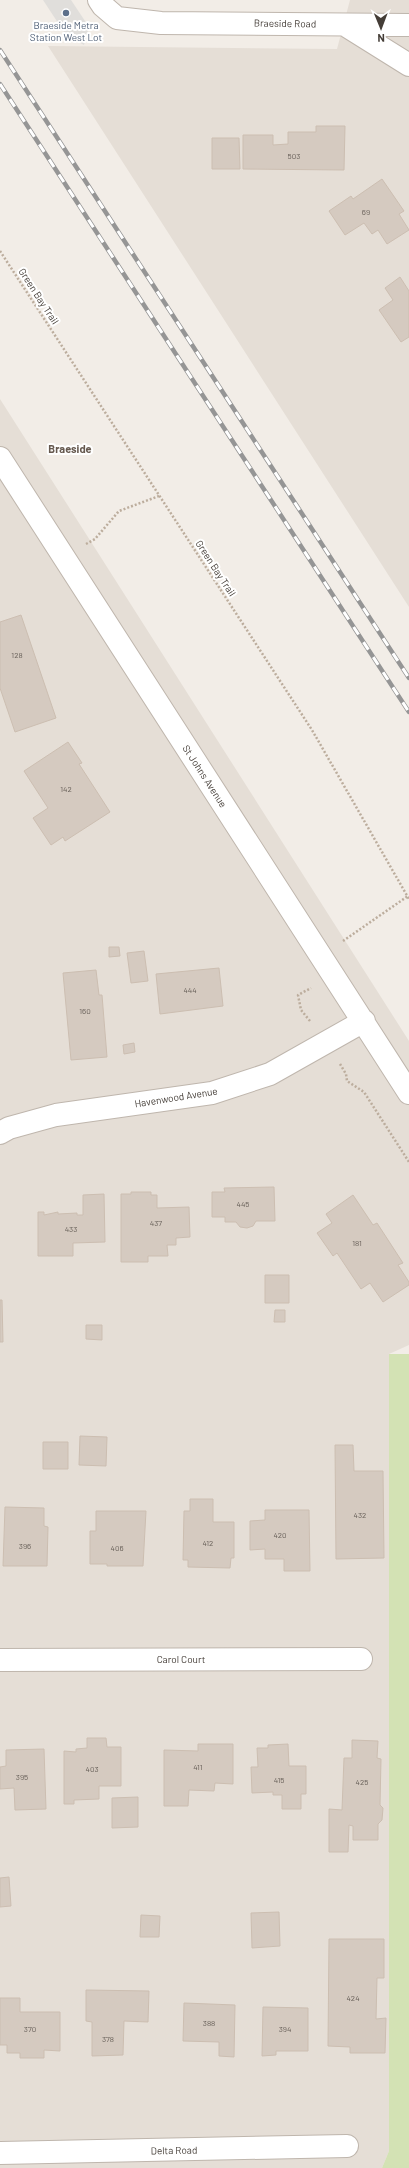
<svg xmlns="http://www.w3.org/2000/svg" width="409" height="2168" viewBox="0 0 409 2168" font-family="Barlow,sans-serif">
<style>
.residential{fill:#e5ded6}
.green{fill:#d3e2b4}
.parking{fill:#e0dedb}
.building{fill:#d5cac0;stroke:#ccbeb1}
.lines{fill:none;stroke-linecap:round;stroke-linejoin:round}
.minor-casing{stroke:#bfb6ad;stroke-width:24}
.path{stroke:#bcad9d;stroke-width:2.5;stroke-dasharray:2 2;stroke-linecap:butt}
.minor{stroke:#fff;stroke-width:22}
.rail-casing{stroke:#959595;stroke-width:4.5}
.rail{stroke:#fff;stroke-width:3;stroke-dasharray:9;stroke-linecap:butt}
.service-dot{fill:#5c6f8a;stroke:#fff;stroke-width:1.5}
.labels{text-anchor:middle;stroke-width:4;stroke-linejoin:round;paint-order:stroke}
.number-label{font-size:8px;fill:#686059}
.street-label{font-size:10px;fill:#443d37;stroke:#fff}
.service-label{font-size:10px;fill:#4e5e75;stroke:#fff}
.neighbourhood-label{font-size:11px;font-weight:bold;fill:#66594f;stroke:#fff}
</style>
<rect width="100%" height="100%" fill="#f2ede7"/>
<!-- residential -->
<path class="residential" d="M350 0H409V607L48 46 337 49Z
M0 399 409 1041V1345L389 1354V2151L382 2168H0Z"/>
<!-- green -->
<path class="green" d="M389 1354H409V2168H382L389 2151Z"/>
<!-- parking -->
<path class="parking" d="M43 0H71L89 27 84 45 66 35Z"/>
<!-- building -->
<path class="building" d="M316 126H345L344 170 243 169V135H273V145L288 144V132H316Z
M212 138H239L240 169H212Z
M382 179 404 211 399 214 409 230 387 244 378 230 372 234 364 223 345 235 329 211 351 196 353 199Z
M400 277 409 291V337L401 342 379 310 393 300 385 288Z
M21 615 56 718 15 732 0 688V622Z
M68 742 82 763 79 764 110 812 65 841 63 837 51 845 33 818 48 808 24 771Z
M109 947H119L120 956 109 957Z
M144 951 148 981 131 983 127 953Z
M219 968 223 1006 160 1014 156 974Z
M96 970 99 995H102L107 1057 71 1060 63 973Z
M134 1043 135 1052 124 1054 123 1045Z
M274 1187 275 1221H256L253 1226 247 1228 240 1227 236 1222H225V1217H212V1192H225L224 1188Z
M131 1192H151V1195H157V1208L189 1207 190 1237 176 1238V1245H167L168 1256H148V1262H121V1194H131Z
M104 1194 105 1242 73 1243V1256H38V1212H44V1215L58 1212V1214L77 1213V1215H83V1195Z
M353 1195 373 1225 377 1223 403 1263 398 1265 409 1282V1285L383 1302 370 1283 361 1289 337 1253 333 1256 317 1233 332 1223 326 1214Z
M265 1275H289V1303H265Z
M0 1300H2L3 1342H0Z
M275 1310H285V1322H274Z
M86 1325H102V1340L86 1339Z
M80 1436 107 1437 106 1466 79 1465Z
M43 1442H68V1469H43Z
M335 1445H353L354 1471H383L384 1558 336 1559Z
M190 1499H213V1522H234V1558H231L230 1568 188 1567V1560H183L184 1511H190Z
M5 1507 44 1508V1526L48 1527 47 1566H3Z
M265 1510H309L310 1571H284V1559H265V1549L250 1550V1521L265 1520Z
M96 1511H146L143 1566H107V1564H90V1531H96Z
M87 1738H106L107 1747H121V1786H99V1799L74 1800V1804H64V1751L76 1752V1749L87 1748Z
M352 1740 378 1741 377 1758 381 1759 380 1805 383 1808 382 1820 378 1824V1840H353V1826L349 1825 348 1852H329V1809L342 1810 344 1758H352Z
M198 1744H233V1784L215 1783 214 1791 189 1790 188 1806H164V1750L198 1751Z
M288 1744 289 1766H306V1794H301V1809H282V1795H273V1792L252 1793 251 1767H258L257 1748H268V1745Z
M44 1749 46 1809 15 1810 14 1788 0 1789V1767L6 1766V1750Z
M138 1797V1827L112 1828V1798Z
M9 1877 11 1906 0 1907V1878Z
M279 1912 280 1946 252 1948 251 1913Z
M141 1915 160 1916 159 1937H140Z
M329 1939H384V1978H377L376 2019 386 2018 385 2053H350V2047L328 2046Z
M86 1990 149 1991 148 2022 124 2021 123 2055 92 2056V2022L86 2021Z
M0 1998H20V2012H60V2051L44 2050V2058H20V2053H7V2045H0Z
M184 2003 235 2005 234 2057 219 2056V2042L183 2041Z
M263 2007 308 2008V2051H276V2055L262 2056Z"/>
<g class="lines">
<!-- minor casing -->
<g class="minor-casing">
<path id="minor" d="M99 0 103 6 117 18 161 23 409 25
M345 25 409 65
M0 458 409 1093
M0 1133 9 1128 56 1115 212 1093 270 1074 364 1021
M0 1660 361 1659
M0 2153 347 2146"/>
</g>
<!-- path -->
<path class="path" d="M0 251 312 730 409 899
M86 544 95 539 119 511 159 496
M343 941 408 896
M310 1021 301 1010 298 995 311 988
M340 1064 346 1074 347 1081 364 1092 409 1162"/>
<!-- minor -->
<use href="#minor" class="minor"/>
<!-- rail casing -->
<g class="rail-casing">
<path id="rail" d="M0 50 409 678
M0 84 409 712"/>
</g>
<!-- rail -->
<use href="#rail" class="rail"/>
</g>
<!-- markers -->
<circle class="service-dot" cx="66" cy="13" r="4"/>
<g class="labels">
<!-- number labels -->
<g class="number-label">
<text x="294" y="159">503</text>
<text x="366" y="215">69</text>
<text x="17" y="658">128</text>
<text x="66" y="792">142</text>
<text x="190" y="993">444</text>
<text x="85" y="1014">160</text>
<text x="243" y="1207">445</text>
<text x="156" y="1226">437</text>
<text x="71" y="1232">433</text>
<text x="357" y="1246">181</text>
<text x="360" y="1518">432</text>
<text x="280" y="1538">420</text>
<text x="208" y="1546">412</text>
<text x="25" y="1549">396</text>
<text x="117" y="1551">406</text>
<text x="198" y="1770">411</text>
<text x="92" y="1772">403</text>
<text x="22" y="1780">395</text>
<text x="279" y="1783">415</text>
<text x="362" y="1785">425</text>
<text x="353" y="2001">424</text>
<text x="209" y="2026">388</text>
<text x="30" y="2032">370</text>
<text x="285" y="2032">394</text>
<text x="108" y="2042">378</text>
</g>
<!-- street labels -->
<g class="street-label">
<text transform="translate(285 23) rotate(1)" y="4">Braeside Road</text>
<text transform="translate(39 296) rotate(57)" y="4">Green Bay Trail</text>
<text transform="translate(216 568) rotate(57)" y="4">Green Bay Trail</text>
<text transform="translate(205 776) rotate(57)" y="4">St Johns Avenue</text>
<text transform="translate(176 1097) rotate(-9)" y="4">Havenwood Avenue</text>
<text x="181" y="1663">Carol Court</text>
<text transform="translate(174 2150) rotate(-1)" y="4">Delta Road</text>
</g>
<!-- service labels -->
<g class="service-label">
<text x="66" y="29">Braeside Metra<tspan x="66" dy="12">Station West Lot</tspan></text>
</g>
<!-- neighbourhood labels -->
<g class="neighbourhood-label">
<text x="70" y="453">Braeside</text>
</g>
</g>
<!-- north arrow -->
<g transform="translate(381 28) rotate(179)" stroke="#ffffff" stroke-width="3" paint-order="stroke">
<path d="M0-3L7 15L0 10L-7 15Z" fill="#443d37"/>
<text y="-6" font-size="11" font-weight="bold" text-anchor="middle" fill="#443d37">N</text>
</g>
</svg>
